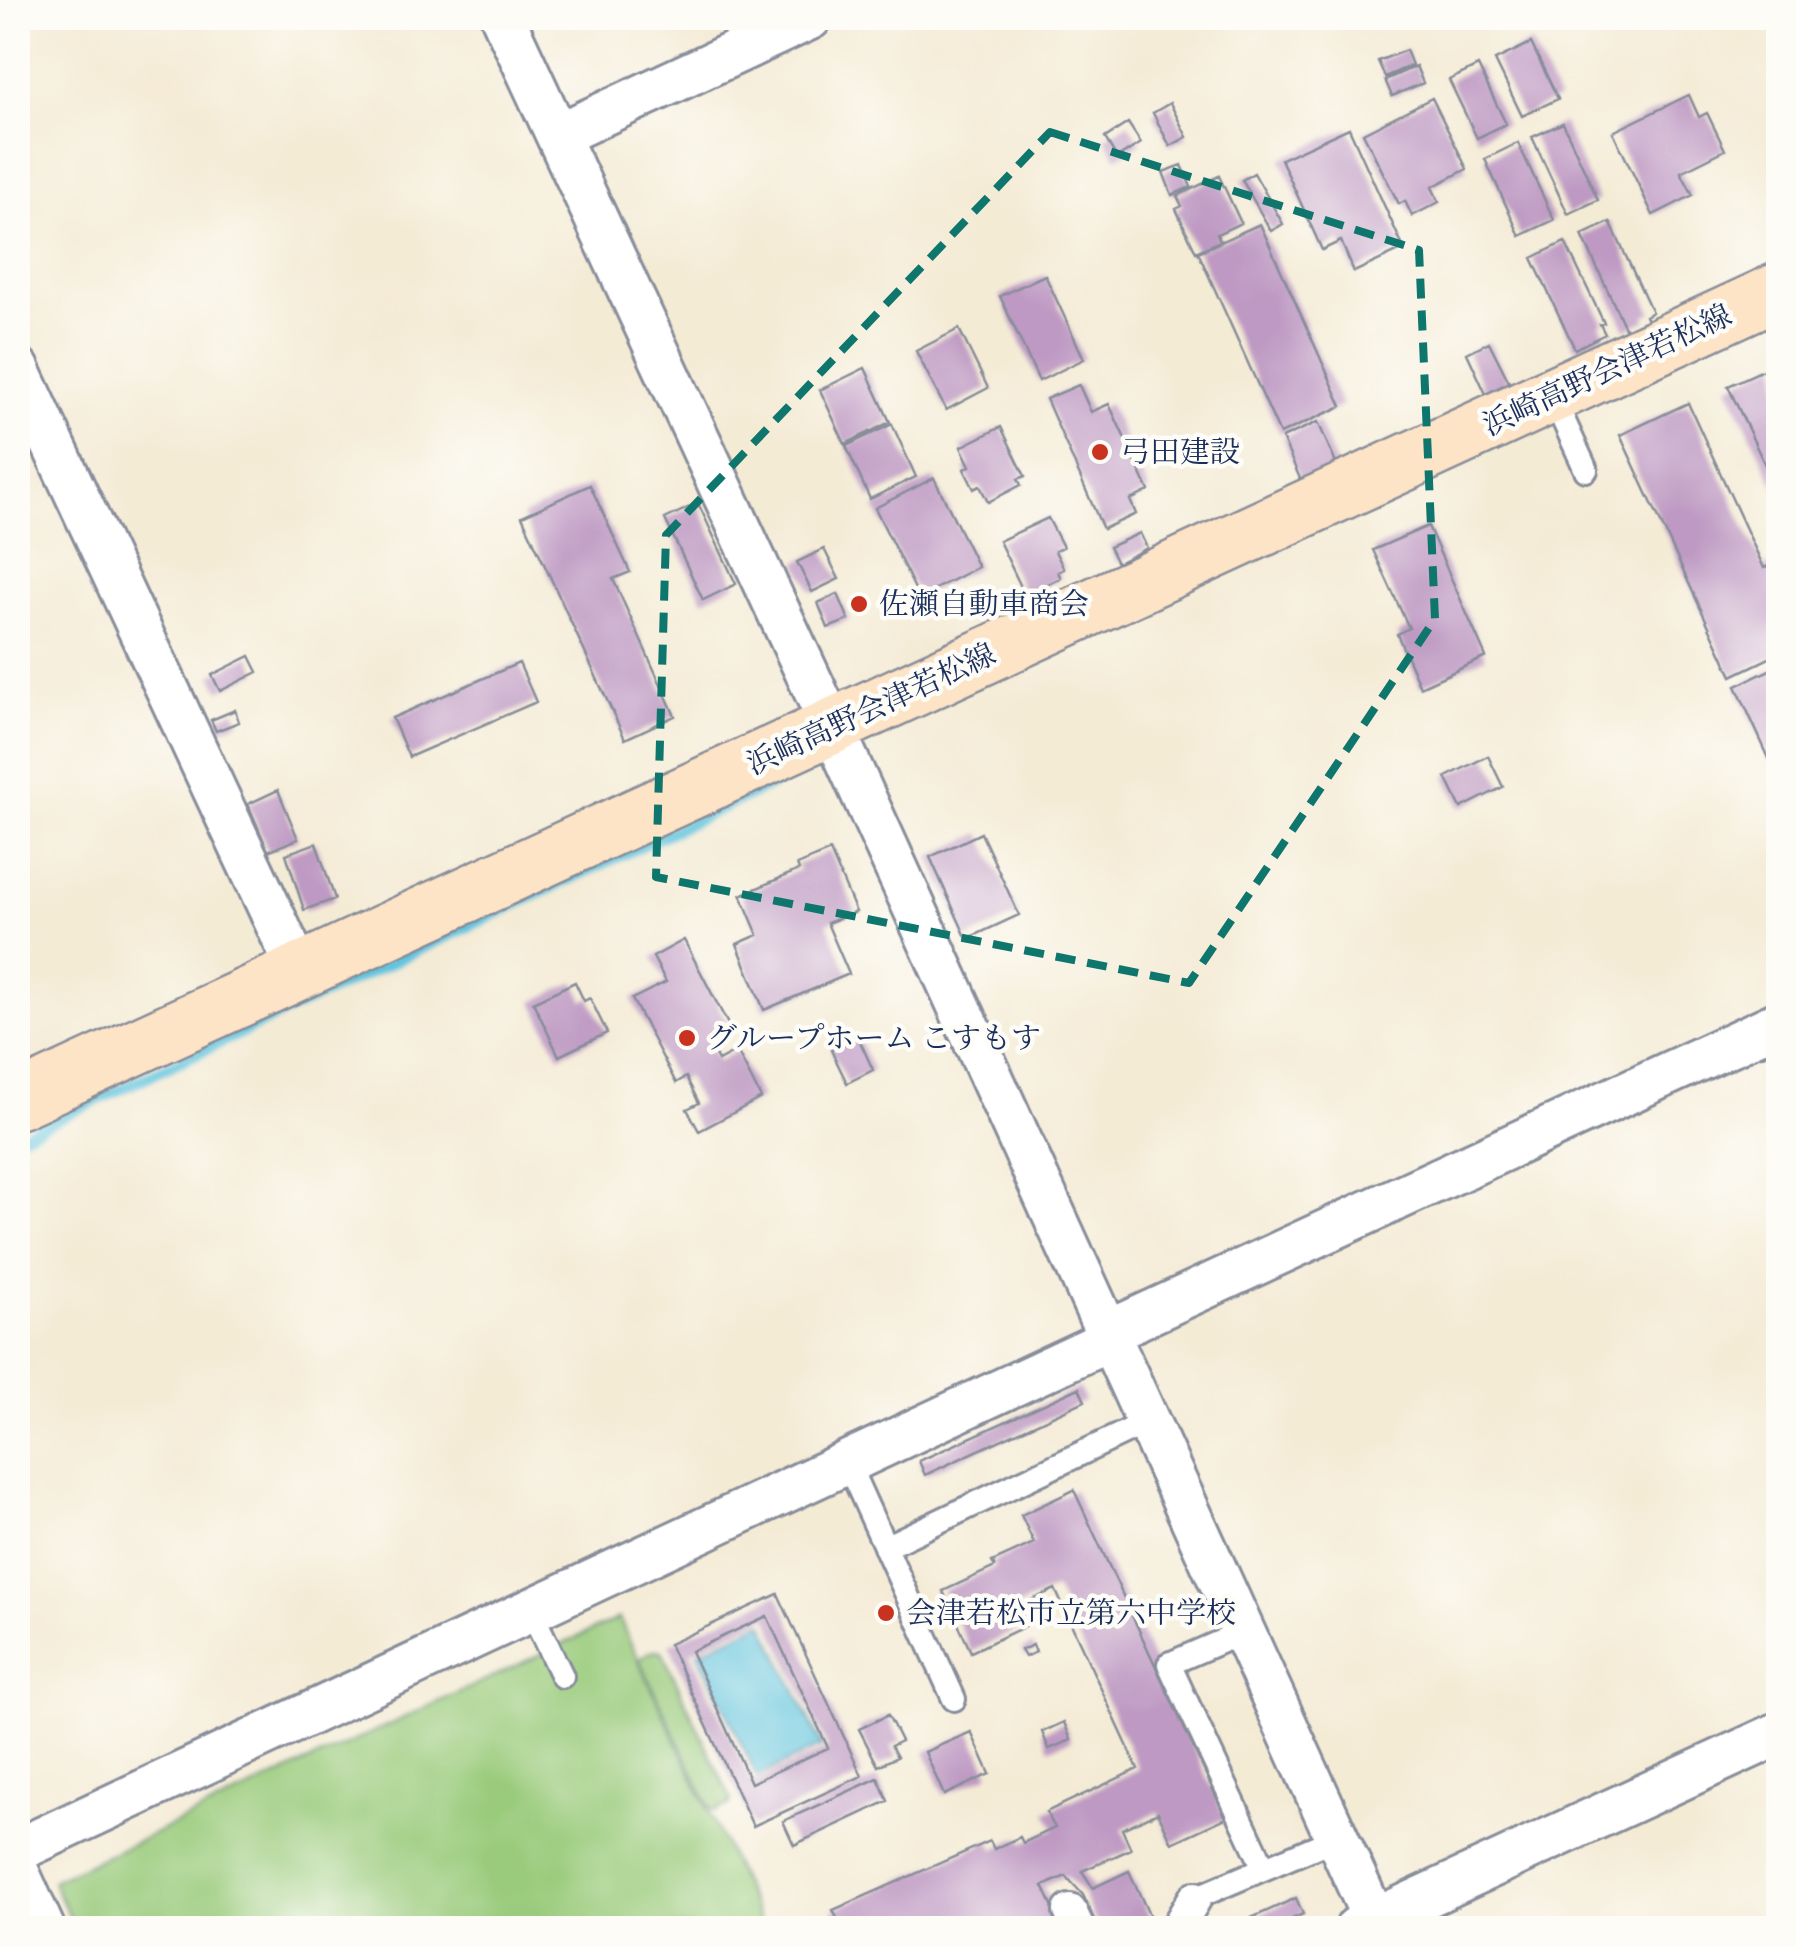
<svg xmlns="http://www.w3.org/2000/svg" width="1796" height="1946" viewBox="0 0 1796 1946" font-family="'IM FELL French Canon','Noto Serif JP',serif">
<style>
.green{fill:#9acb7b;stroke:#5a7d6c;stroke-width:2.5}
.water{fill:#60c4de;stroke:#3e7a9e;stroke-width:2.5}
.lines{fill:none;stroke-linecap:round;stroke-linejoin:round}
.stream{stroke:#60c4de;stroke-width:11}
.building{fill:#be99c3;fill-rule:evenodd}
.service-casing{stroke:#888d9a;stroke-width:28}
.pedestrian-casing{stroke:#888d9a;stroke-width:38}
.minor-casing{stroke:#888d9a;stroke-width:48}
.secondary-casing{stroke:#888d9a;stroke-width:60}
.service{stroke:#fff;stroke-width:22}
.pedestrian{stroke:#fff;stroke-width:32}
.minor{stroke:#fff;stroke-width:42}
.secondary{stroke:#fee4c6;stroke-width:55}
.marked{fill:none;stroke:#0f766e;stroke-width:8;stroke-dasharray:20 12;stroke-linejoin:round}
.poi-dot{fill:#c8321e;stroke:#fdfcf7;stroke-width:4}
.labels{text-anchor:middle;stroke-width:9;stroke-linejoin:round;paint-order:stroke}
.street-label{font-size:30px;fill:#1b2f5e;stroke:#fdfcf7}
.poi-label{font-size:30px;fill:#1b2f5e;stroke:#fdfcf7;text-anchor:start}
</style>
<rect width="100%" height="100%" fill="#fdfcf7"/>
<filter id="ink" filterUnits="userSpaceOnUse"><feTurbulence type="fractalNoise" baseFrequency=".01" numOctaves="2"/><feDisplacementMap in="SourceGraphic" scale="20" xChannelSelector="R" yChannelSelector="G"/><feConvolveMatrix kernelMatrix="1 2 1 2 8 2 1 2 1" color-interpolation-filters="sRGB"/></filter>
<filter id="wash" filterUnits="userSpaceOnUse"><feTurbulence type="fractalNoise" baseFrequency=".0048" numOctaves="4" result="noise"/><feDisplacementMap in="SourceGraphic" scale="40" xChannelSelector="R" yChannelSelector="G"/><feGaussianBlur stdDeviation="2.25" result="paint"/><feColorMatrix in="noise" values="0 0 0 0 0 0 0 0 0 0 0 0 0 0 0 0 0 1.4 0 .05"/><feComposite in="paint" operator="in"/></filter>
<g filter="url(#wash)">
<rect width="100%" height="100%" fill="#f4ebd5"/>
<!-- green -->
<path class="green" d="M619 1618 763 1928H75L52 1881Z
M654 1650 662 1651 731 1799 730 1804 715 1811 710 1808 640 1661 641 1657Z"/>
<!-- water -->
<path class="water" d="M763 1622 822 1746 757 1777 698 1652Z"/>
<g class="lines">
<!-- stream -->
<path class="stream" d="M18 1137 833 756"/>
</g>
<g id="blocks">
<!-- building -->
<path class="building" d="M1531 43 1558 99 1522 116 1495 60Z
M1406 50 1412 65 1385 77 1378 61Z
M1416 66 1423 83 1392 96 1385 80Z
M1478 66 1506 124 1477 138 1449 80Z
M1689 95 1699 117 1707 113 1725 150 1681 172 1693 195 1653 215 1613 132Z
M1432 98 1467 169 1432 187 1439 202 1412 216 1405 201 1399 204 1363 133Z
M1170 103 1187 137 1170 146 1153 113Z
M1128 123 1141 143 1117 158 1105 138Z
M1563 123 1598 200 1568 214 1532 137Z
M1349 128 1404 249 1354 272 1341 241 1322 250 1281 159Z
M1518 143 1554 220 1520 236 1485 159Z
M1182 165 1191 187 1172 195 1163 172Z
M1254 173 1283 224 1271 231 1242 180Z
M1219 176 1241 223 1217 234 1220 241 1196 252 1176 209 1182 206 1177 196Z
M1610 222 1652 312 1645 316 1647 320 1626 330 1582 235Z
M1260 224 1342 406 1280 434 1198 252Z
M1565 242 1604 323 1600 324 1605 334 1575 349 1532 258Z
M1045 275 1084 359 1039 381 1000 296Z
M959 329 988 388 946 410 916 351Z
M1489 342 1509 382 1486 394 1467 353Z
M1778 363V493L1728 386Z
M865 368 890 422 845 444 820 390Z
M1079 385 1091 412 1109 404 1149 491 1130 500 1136 514 1103 529 1046 399Z
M1688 403 1764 568 1778 561V654L1732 676 1620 435Z
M1318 422 1338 468 1302 483 1282 438Z
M892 424 916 477 870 499 846 446Z
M1001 427 1025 476 1018 479 1021 485 988 502 980 486 974 489 964 469 970 466 961 447Z
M934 478 978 567 919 597 875 508Z
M590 485 630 572 613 579 675 716 625 739 522 516Z
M698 503 736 584 703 600 665 519Z
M1048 518 1063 547 1055 551 1064 569 1058 572 1061 578 1025 595 999 541Z
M1428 526 1486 657 1420 687 1397 634 1409 628 1373 550Z
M1140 533 1147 548 1117 563 1109 547Z
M824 549 839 579 812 592 797 562Z
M838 594 849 620 828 628 818 603Z
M250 656 258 672 220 691 212 675Z
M519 663 536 702 409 757 392 718Z
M1778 666V778L1736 686Z
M235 710 239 722 216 731 211 720Z
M1488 756 1503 787 1461 808 1446 777Z
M278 790 298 839 268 851 248 804Z
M981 833 1019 915 967 939 930 857Z
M316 843 335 899 304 910 286 854Z
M830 851 856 912 827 923 849 974 764 1010 737 944 758 935 741 895 799 870 797 865Z
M684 940 732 1032 709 1044 718 1061 737 1051 761 1098 699 1131 687 1109 699 1103 686 1077 676 1083 632 999 666 982 653 957Z
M575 982 584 1001 590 998 607 1033 559 1056 533 1002Z
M858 1037 873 1070 847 1083 831 1050Z
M1079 1388 1085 1401 925 1475 919 1461Z
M1074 1490 1226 1818 1172 1843 1158 1812 1122 1829 1131 1849 1082 1871 1093 1888 1129 1871 1155 1928H1098L1083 1895 1066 1876 1043 1886 1063 1928H826L839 1922 833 1910 990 1841 994 1849 1020 1837 1023 1843 1055 1828 1046 1812 1138 1769 1055 1589 1017 1607 1026 1626 971 1652 943 1591 995 1567 992 1562 1034 1543 1021 1515Z
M778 1594 862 1776 753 1826 669 1644ZM767 1616 828 1748 751 1783 691 1651Z
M1033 1645 1036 1652 1025 1657 1021 1650Z
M888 1715 901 1741 891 1746 897 1757 878 1766 859 1729Z
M1064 1722 1071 1740 1049 1749 1042 1732Z
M971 1732 990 1774 944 1795 925 1752Z
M878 1778 888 1801 794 1845 783 1821Z
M1296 1898 1303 1914 1272 1928H1229Z"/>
</g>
</g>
<g filter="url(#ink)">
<use href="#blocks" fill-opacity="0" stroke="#888d9a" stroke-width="2.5"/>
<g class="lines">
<!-- service casing -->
<g class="service-casing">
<path id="service" d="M1552 395 1586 470
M847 1462 954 1699
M885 1547 1147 1422
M530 1609 562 1676
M1243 1632 1169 1664 1264 1868
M1195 1898 1336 1838"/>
</g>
<!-- pedestrian casing -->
<g class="pedestrian-casing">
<path id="pedestrian" d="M1070 1911 1078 1928
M1177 1928 1195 1898"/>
</g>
<!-- minor casing -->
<g class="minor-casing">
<path id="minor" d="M503 18 839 742 1378 1928
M558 135 810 18
M18 369 299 971
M1106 1333 1778 1023
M18 1850 1109 1340
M18 1873 43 1928
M1357 1928 1778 1734"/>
</g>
<!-- secondary casing -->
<g class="secondary-casing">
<path id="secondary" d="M18 1101 1778 291"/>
</g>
<!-- service -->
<use href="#service" class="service"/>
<!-- pedestrian -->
<use href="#pedestrian" class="pedestrian"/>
<!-- minor -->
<use href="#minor" class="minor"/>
<!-- secondary -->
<use href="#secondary" class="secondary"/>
</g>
</g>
<!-- marked area -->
<path class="marked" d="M1050 132 1419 250 1435 619 1189 983 656 877 666 535Z"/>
<!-- markers -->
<g class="poi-dot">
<circle cx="1100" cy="452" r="10"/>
<circle cx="859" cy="604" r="10"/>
<circle cx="687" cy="1038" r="10"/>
<circle cx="886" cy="1613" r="10"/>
</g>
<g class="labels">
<!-- street labels -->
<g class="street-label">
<text transform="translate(1607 370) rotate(-25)" y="10">浜崎高野会津若松線</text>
<text transform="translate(871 709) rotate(-25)" y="10">浜崎高野会津若松線</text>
</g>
<!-- poi labels -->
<g class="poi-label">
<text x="1120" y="462">弓田建設</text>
<text x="879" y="614">佐瀬自動車商会</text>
<text x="707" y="1048">グループホーム こすもす</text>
<text x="906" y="1623">会津若松市立第六中学校</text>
</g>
</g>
<!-- margin -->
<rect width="1796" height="1946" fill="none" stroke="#fdfcf7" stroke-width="60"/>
</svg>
